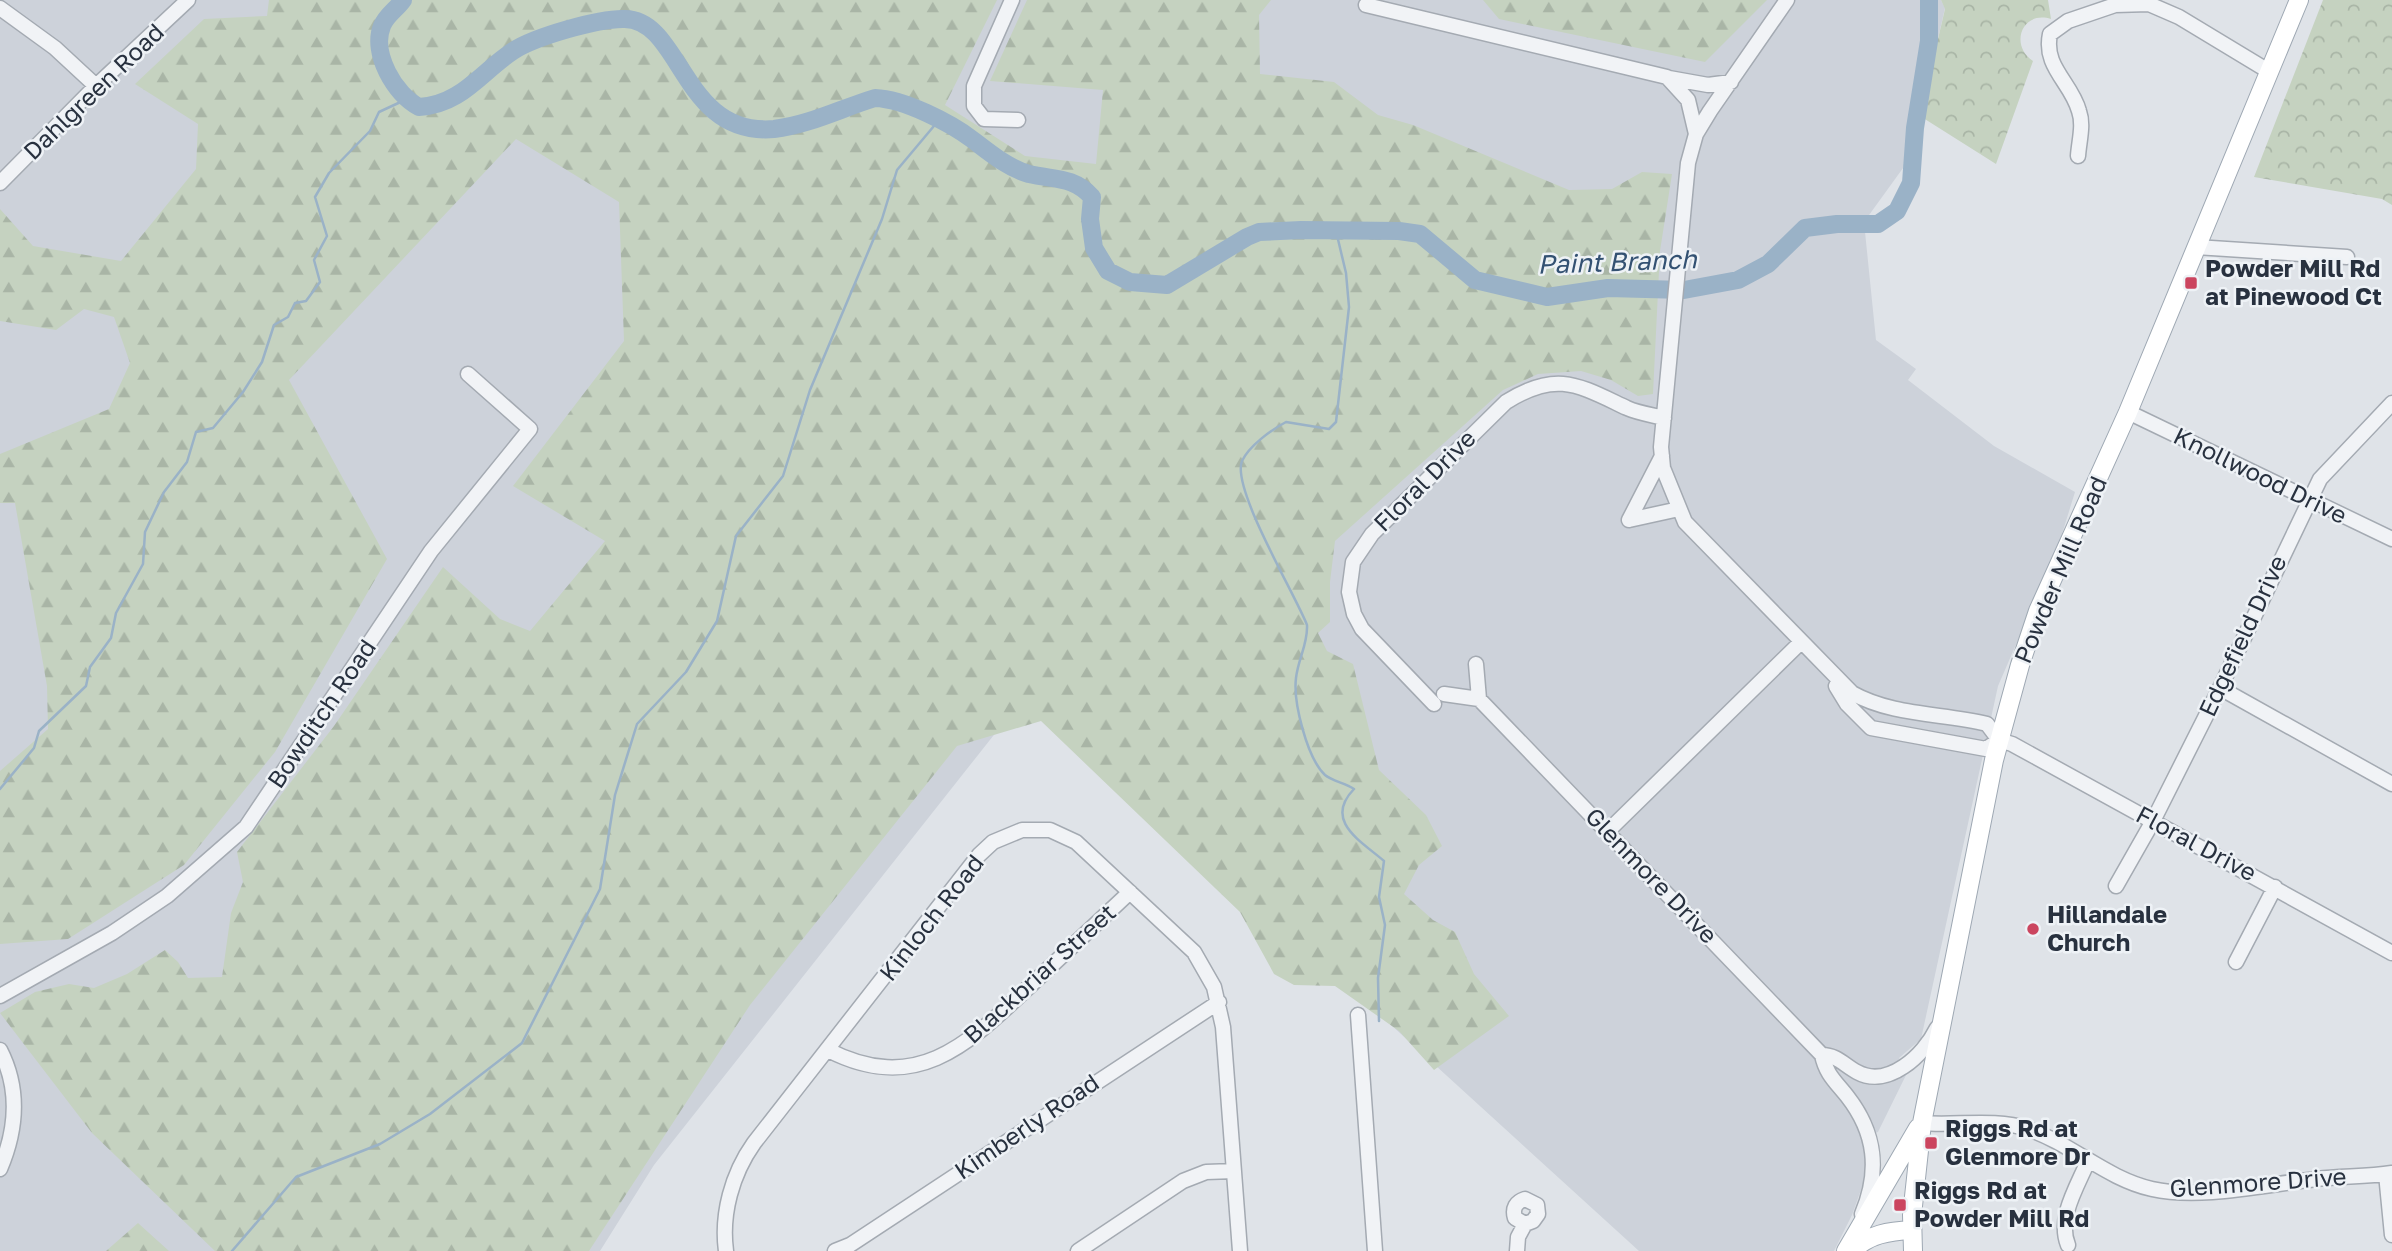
<svg xmlns="http://www.w3.org/2000/svg" width="2392" height="1251" viewBox="0 0 2392 1251" font-family="'Golos Text',sans-serif">
<style>
.built{fill:#cdd2da}
.forest{fill:url(#forest-firs)}
.park{fill:url(#park-crowns)}
.lines{fill:none;stroke-linecap:round;stroke-linejoin:round}
.stream{stroke:#9ab2c7;stroke-width:2.5}
.river{stroke:#9ab2c7;stroke-width:18}
.minor-casing{stroke:#a4aab2;stroke-width:17}
.major-casing{stroke:#9ea8b3;stroke-width:20}
.minor{stroke:#f1f3f6;stroke-width:14}
.major{stroke:#fff;stroke-width:18}
.poi-dot{fill:#cb455f;stroke:#eef2f6;stroke-width:2.5}
.labels{text-anchor:middle;stroke-width:5;stroke-linejoin:round;paint-order:stroke}
.street-label{font-size:24px;fill:#28313f;stroke:#eef2f6}
.poi-label{font-size:24px;font-weight:bold;fill:#28313f;stroke:#eef2f6;text-anchor:start}
.water-label{font-size:26px;font-style:italic;fill:#335172;stroke:#eef2f6}
</style>
<defs>
<pattern id="forest-firs" width="22" height="20" patternUnits="userSpaceOnUse" patternTransform="scale(1.75)"><rect width="22" height="20" fill="#c5d2c0"/><path d="M5 1l3.5 6h-7zM16 11l3.5 6h-7z" fill="#a9b5a6"/></pattern>
<pattern id="park-crowns" width="20" height="18" patternUnits="userSpaceOnUse" patternTransform="scale(1.75)"><rect width="20" height="18" fill="#c5d2c0"/><path d="M2 6a3 3 0 1 1 6 0M12 15a3 3 0 1 1 6 0" fill="none" stroke="#a9b5a6"/></pattern>
</defs>
<rect width="100%" height="100%" fill="#dfe3e8"/>
<!-- built -->
<path class="built" d="M0 0H1941L1945 8 1911 157 1864 222 1876 340 1916 369 1908 380 1994 446 2075 492 2057 550 1998 686 1921 1039 1899 1058 1908 1071 1878 1132 1865 1137 1868 1157 1863 1184 1852 1215 1834 1251H1639L1027 693 654 1165 600 1251H0Z"/>
<!-- forest -->
<path class="forest" d="M269 0H997L945 105 1025 156 1096 164 1103 90 990 81 1027 0H1271L1259 15 1260 74 1334 82 1378 115 1413 125 1569 190 1612 189 1642 172 1672 174 1660 251 1653 394 1638 396 1611 380 1581 371 1538 374 1503 390 1335 541 1330 582V622L1318 633 1327 651 1353 664 1379 770 1426 815 1442 846 1419 865 1404 894 1433 920 1455 932 1474 974 1509 1016 1434 1070 1399 1031 1335 986 1294 985 1274 974 1240 912 1041 721 957 746 750 1005 589 1251H215L92 1133 0 1013 35 992 69 984 94 988 127 974 165 950 178 962 188 978 222 977 231 913 243 882 237 852 334 726 443 567 500 619 530 631 605 541 513 486 624 341 619 202 516 139 289 380 387 559 275 752 184 865 68 939 0 944V771L48 729 47 686 15 503H0V454L109 409 130 363 114 317 84 309 56 330 0 321V209L33 246 121 261 196 169 198 124 135 84 204 19 267 16Z
M1483 0H1767L1705 62 1499 19Z
M138 1223 169 1251H106Z"/>
<!-- park -->
<path class="park" d="M1941 0H2048L2051 19C2022 10 2009 45 2033 61L1996 164 1920 116 1945 9Z
M2323 0H2392V205L2382 199 2254 177Z"/>
<g class="lines">
<!-- stream -->
<path class="stream" d="M1336 231 1346 273 1349 307 1336 422 1329 429 1286 422C1271 430 1249 446 1242 461 1231 488 1295 594 1307 625 1308 644 1298 659 1296 678 1293 702 1307 758 1325 775 1332 781 1345 783 1354 789 1323 821 1361 841 1384 861L1379 897 1385 925 1378 978 1379 1021
M0 789 34 748 39 731 86 686 90 667 111 638 116 613 143 564 145 532 164 492 187 462 196 432 213 428 243 392 262 362 274 325 288 317 295 303 306 301 320 282 314 260 327 236 315 197 329 173 370 131 379 112 407 99
M232 1251 296 1177 380 1144 430 1114 522 1043 600 889 615 795 637 724 686 672 717 621 736 536 783 476 810 390 882 219 897 170 939 120"/>
<!-- river -->
<path class="river" d="M403 0C397 9 386 15 382 26 371 53 395 95 419 107 461 105 481 72 513 51 534 37 599 18 625 19 682 20 682 137 774 129 809 125 842 108 875 98 904 99 951 123 973 140 990 153 1008 168 1029 174 1054 180 1073 176 1092 197L1090 219 1094 248 1108 271 1130 282 1167 285 1247 237 1259 232 1301 230 1399 231 1420 234 1475 280 1547 297 1608 288 1684 290 1738 280 1768 264 1805 228 1837 224H1878L1897 211 1911 183 1915 128 1929 41V0"/>
<!-- minor casing -->
<g class="minor-casing">
<path id="minor" d="M1012 0 974 86V106L984 119 1018 120
M1787 0 1710 111 1696 134 1688 163 1661 447 1663 468 1685 522 1852 693C1893 716 1943 713 1987 724L1999 740 2012 744 2392 953
M1366 5 1667 77 1688 100 1696 134
M0 8 55 48 96 86
M1669 78 1708 85 1731 82
M2078 156C2079 141 2084 125 2079 111 2071 82 2043 67 2050 34L2068 21 2115 5 2149 4 2179 17 2270 72
M0 183 96 86 188 0
M2196 247 2347 257
M2128 412 2392 539
M1629 520 1662 456
M1629 520 1679 509
M1476 664 1479 699
M1836 686 1847 704 1871 728 1986 749 1999 740
M2220 688 2392 784
M1444 694 1479 699 1822 1055
M1434 704 1362 629 1354 614 1349 592 1353 562 1372 534 1506 402C1557 370 1578 385 1627 408 1638 413 1652 415 1664 418
M1608 831 1800 643
M2116 886 2153 821 2220 688 2320 479 2392 403
M2236 962 2275 887
M0 996 112 933 167 896 246 827 431 551 530 429 468 374
M1358 1015 1375 1251
M0 1050C20 1089 17 1129 0 1169
M828 1050C918 1096 969 1043 1032 984 1065 953 1097 923 1130 892
M1822 1055C1826 1074 1835 1081 1847 1096 1876 1133 1880 1171 1862 1214
M1822 1055C1837 1055 1844 1065 1857 1072 1888 1089 1924 1055 1937 1028
M1922 1123C1956 1126 1994 1118 2028 1129 2072 1144 2107 1179 2152 1189 2201 1200 2268 1184 2317 1179 2342 1176 2367 1177 2392 1173
M2386 1174 2392 1235
M2068 1245C2057 1218 2077 1187 2088 1161
M726 1251C721 1214 732 1174 754 1143L979 855 993 842 1022 830H1050L1076 842 1194 952 1214 987 1223 1027 1240 1251
M835 1251 850 1245 1219 1002
M1078 1251 1183 1181 1206 1172 1234 1171
M1517 1251 1518 1237 1525 1224 1533 1221 1538 1214 1537 1205 1525 1199C1516 1202 1512 1208 1515 1218L1525 1224"/>
</g>
<!-- major casing -->
<g class="major-casing">
<path id="major" d="M1846 1251 1918 1128
M1853 1251C1867 1234 1891 1231 1912 1230
M1913 1251 1912 1215 1922 1123 1994 760 2020 665 2038 611 2128 412 2299 0"/>
</g>
<!-- minor -->
<use href="#minor" class="minor"/>
<!-- major -->
<use href="#major" class="major"/>
</g>
<!-- markers -->
<g class="poi-dot">
<rect x="2184" y="276" width="14" height="14" rx="3.5"/>
<circle cx="2033" cy="929" r="7"/>
<rect x="1924" y="1136" width="14" height="14" rx="3.5"/>
<rect x="1893" y="1198" width="14" height="14" rx="3.5"/>
</g>
<g class="labels">
<!-- street labels -->
<g class="street-label">
<text transform="translate(94 92) rotate(-44)" y="8">Dahlgreen Road</text>
<text transform="translate(2260 476) rotate(26)" y="8">Knollwood Drive</text>
<text transform="translate(1425 481) rotate(-45)" y="8">Floral Drive</text>
<text transform="translate(2061 570) rotate(-67)" y="8">Powder Mill Road</text>
<text transform="translate(2243 636) rotate(-65)" y="8">Edgefield Drive</text>
<text transform="translate(322 714) rotate(-56)" y="8">Bowditch Road</text>
<text transform="translate(2196 844) rotate(28)" y="8">Floral Drive</text>
<text transform="translate(1651 876) rotate(46)" y="8">Glenmore Drive</text>
<text transform="translate(932 918) rotate(-52)" y="8">Kinloch Road</text>
<text transform="translate(1040 974) rotate(-42)" y="8">Blackbriar Street</text>
<text transform="translate(1027 1127) rotate(-34)" y="8">Kimberly Road</text>
<text transform="translate(2258 1183) rotate(-4)" y="8">Glenmore Drive</text>
</g>
<!-- poi labels -->
<g class="poi-label">
<text x="2205" y="277">Powder Mill Rd<tspan x="2205" dy="28">at Pinewood Ct</tspan></text>
<text x="2047" y="923">Hillandale<tspan x="2047" dy="28">Church</tspan></text>
<text x="1945" y="1137">Riggs Rd at<tspan x="1945" dy="28">Glenmore Dr</tspan></text>
<text x="1914" y="1199">Riggs Rd at<tspan x="1914" dy="28">Powder Mill Rd</tspan></text>
</g>
<!-- water labels -->
<g class="water-label">
<text transform="translate(1617 262) rotate(-2)" y="9">Paint Branch</text>
</g>
</g>
</svg>
